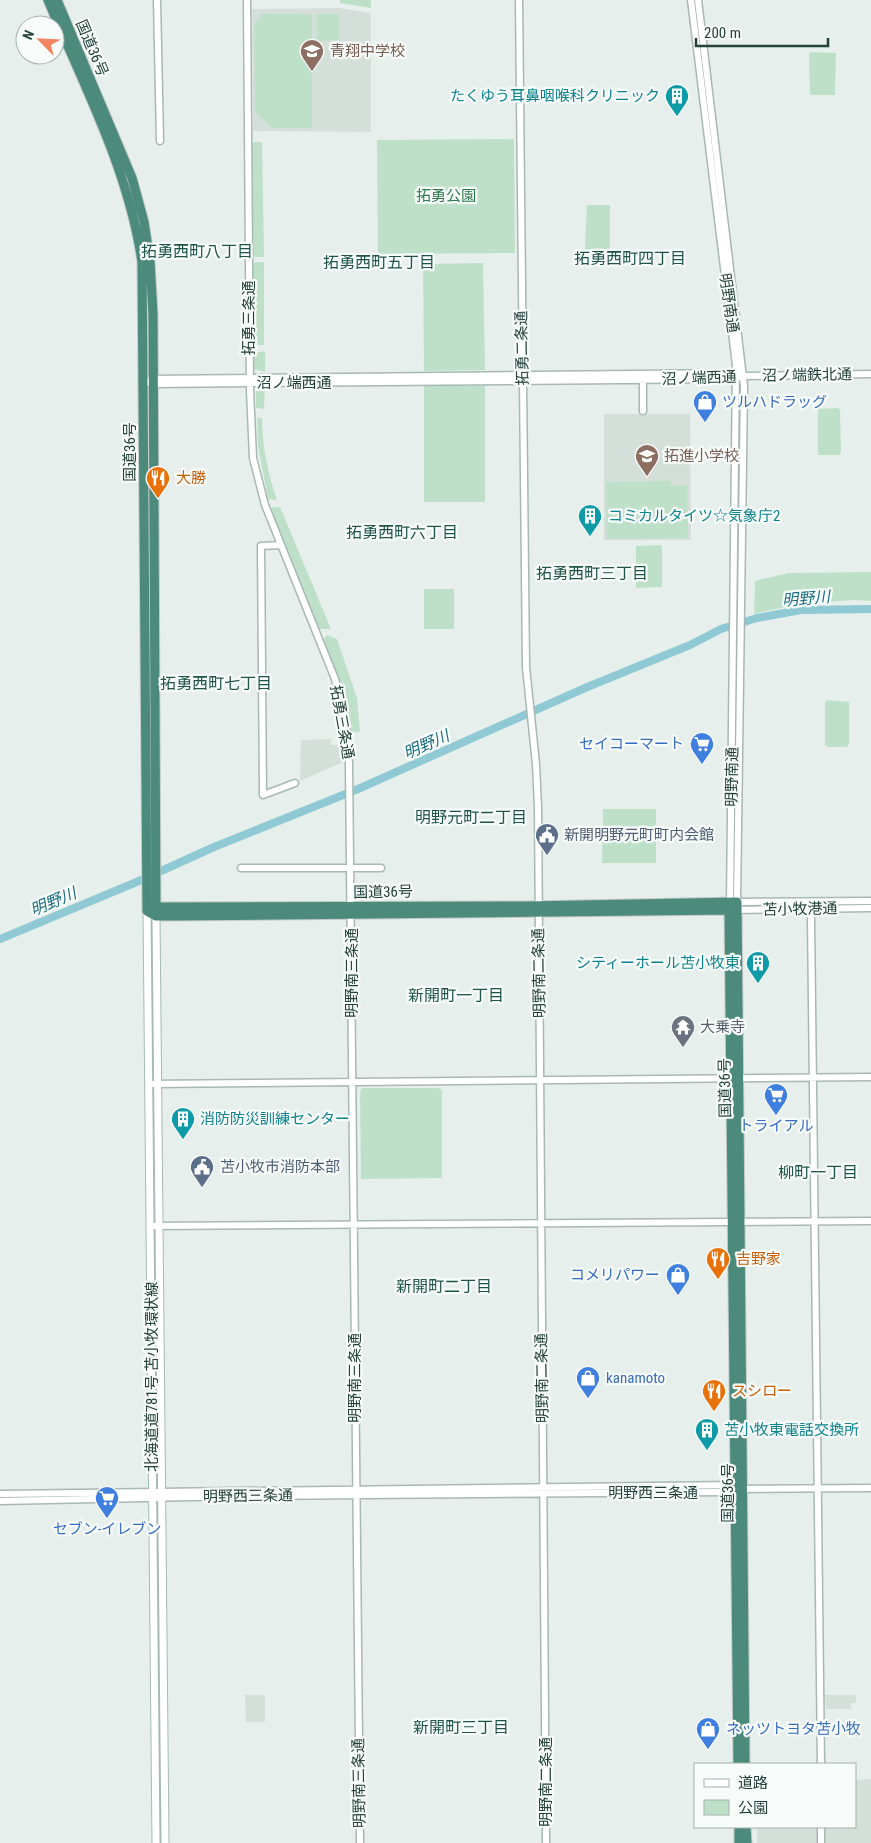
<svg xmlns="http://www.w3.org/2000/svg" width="871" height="1843" viewBox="0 0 871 1843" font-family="'Roboto Condensed','Noto Sans JP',sans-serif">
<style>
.built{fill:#d4dfda}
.green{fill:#bfe0c8}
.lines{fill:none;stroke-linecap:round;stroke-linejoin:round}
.river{stroke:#8ec9d4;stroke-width:8}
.tertiary-casing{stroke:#a8b8b2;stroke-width:9}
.secondary-casing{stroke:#a4bbb3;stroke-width:9}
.trunk-casing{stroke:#c2cac8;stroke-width:11}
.tertiary{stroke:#fff;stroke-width:6}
.secondary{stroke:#fff;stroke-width:7}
.trunk{stroke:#4c8a7c;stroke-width:9}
.labels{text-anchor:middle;stroke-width:4.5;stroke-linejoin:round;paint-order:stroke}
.street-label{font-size:15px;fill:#24423a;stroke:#f7fbf9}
.education-label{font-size:15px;fill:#785e54;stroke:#f7fbf9;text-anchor:start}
.culture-label{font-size:15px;fill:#0d838f;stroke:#f7fbf9;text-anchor:start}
.park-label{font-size:15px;fill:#2d7a4b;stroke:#f7fbf9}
.shop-label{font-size:15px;fill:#366cbe;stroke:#f7fbf9;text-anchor:start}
.food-label{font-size:15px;fill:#c56008;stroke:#f7fbf9;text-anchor:start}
.service-label{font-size:15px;fill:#4e5e75;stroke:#f7fbf9;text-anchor:start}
.worship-label{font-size:15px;fill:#5b616d;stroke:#f7fbf9;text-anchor:start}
.neighbourhood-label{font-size:16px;fill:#1f5548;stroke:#f7fbf9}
.water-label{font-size:16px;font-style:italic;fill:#1c6f80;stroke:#f7fbf9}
</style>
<rect width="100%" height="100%" fill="#e6efeb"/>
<!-- built -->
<path class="built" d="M339 8 371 13V132L253 131 252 9Z
M604 414H690L691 540H604Z
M331 739V745H342L343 762 300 781 301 740Z
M245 1695H265V1722H246Z
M825 1695H856V1703H851V1709H826Z
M871 1779V1843H757V1827H855V1780Z"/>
<!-- green -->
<path class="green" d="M340 0H371V8L340 3Z
M262 14H312V128H272L255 112 254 24Z
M316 14H339V40L317 41Z
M811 52 836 53 835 95H811L810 93 809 54Z
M513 139 514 140 515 253 378 254 377 140Z
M254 142H262L264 257H255L253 255 252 144Z
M587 205H610V250H585Z
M256 262H264V345H253V264Z
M483 263 485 370 424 371 423 264Z
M265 351V372L254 369V353Z
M424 386H485V502H424Z
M258 389H265L264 409 256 408V392Z
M838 408 840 410 841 452 839 455H818V409Z
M257 418H262C262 446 268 474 277 500L268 499 258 446Z
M670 481 671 486 687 485 688 538 607 539 606 482Z
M273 507H280L331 629H319L284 549 270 509Z
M660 545 662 546V587L636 588V546Z
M871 572V601L855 600 798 604 754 614 755 581 788 573Z
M424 589H454V629H424Z
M327 635 337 639 357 698 360 732 350 733 344 700 324 639Z
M827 700 849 702V744L847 747H828L825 745V703Z
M603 809H656V863H602Z
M362 1088H439L442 1090V1178L361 1179 360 1092Z"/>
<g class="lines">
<!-- river -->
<path class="river" d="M0 939 139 881 214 847 358 789 585 688 690 645 721 629 757 618 801 610 871 609"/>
<!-- tertiary casing -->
<g class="tertiary-casing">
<path id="tertiary" d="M157 0 160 141
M247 0 250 390 253 458 265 505 335 679 348 736 349 765 360 1843
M519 0 526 667 536 764 538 807 546 1843
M691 0 736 365 730 905
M698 0 744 386 737 902 871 901
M643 377V411
M151 379 738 373
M144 381 152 384 729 379 744 376 871 374
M280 545 261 546 263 795 295 783
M241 868H381
M735 910 871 908
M811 918 821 1764
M150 1084 871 1077
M151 1226 871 1221
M0 1494 735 1485 739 1487
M0 1501 241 1496 725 1492H735L742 1489 871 1488
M821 1843V1827"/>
</g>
<!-- secondary casing -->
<g class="secondary-casing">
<path id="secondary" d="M147 911 156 1843
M156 916 165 1843"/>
</g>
<!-- trunk casing -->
<g class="trunk-casing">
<path id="trunk" d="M48 0C84 86 129 170 142 262L147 911
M57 0 132 178 144 222 150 261 153 314 156 912
M147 911 156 907 527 906 737 902 745 1764
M147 911 156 916H177L729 910 738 1764
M739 1827V1843
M746 1827 747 1843"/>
</g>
<!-- tertiary -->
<use href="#tertiary" class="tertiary"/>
<!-- secondary -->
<use href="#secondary" class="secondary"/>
<!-- trunk -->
<use href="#trunk" class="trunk"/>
</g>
<!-- icons -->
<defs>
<g id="school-pin" transform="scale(1.25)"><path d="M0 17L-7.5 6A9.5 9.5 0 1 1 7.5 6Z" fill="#8d6e63" stroke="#f7fbf9"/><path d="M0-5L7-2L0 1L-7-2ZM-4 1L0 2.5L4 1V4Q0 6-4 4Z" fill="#fff"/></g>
<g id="building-pin" transform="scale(1.25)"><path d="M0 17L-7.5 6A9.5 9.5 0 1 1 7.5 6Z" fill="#0f9aa8" stroke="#f7fbf9"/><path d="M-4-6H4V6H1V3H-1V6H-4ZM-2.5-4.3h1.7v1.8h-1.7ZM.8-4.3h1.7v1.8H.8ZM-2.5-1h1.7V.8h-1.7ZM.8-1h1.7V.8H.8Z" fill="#fff"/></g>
<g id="shop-pin" transform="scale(1.25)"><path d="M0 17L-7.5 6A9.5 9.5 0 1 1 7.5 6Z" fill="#3f7fe0" stroke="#f7fbf9"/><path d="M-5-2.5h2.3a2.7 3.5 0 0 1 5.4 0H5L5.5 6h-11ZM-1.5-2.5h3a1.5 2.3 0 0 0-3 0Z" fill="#fff"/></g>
<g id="restaurant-pin" transform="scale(1.25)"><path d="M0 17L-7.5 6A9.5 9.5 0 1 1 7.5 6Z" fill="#e8710a" stroke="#f7fbf9"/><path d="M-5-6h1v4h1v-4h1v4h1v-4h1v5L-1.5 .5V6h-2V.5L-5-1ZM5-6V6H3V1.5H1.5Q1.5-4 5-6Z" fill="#fff"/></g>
<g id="supermarket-pin" transform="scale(1.25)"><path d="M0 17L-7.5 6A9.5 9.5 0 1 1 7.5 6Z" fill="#3f7fe0" stroke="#f7fbf9"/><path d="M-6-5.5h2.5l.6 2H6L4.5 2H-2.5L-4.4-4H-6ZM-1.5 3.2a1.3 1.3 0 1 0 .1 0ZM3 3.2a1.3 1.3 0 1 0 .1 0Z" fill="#fff"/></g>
<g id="civic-pin" transform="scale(1.25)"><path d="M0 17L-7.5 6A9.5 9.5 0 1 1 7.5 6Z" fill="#5c6f8a" stroke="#f7fbf9"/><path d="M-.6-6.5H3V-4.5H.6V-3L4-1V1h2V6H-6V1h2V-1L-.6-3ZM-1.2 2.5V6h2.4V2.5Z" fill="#fff"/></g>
<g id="temple-pin" transform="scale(1.25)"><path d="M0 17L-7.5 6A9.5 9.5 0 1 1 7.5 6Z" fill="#6b7280" stroke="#f7fbf9"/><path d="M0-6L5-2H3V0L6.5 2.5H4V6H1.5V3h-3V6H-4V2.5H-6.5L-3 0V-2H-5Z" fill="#fff"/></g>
</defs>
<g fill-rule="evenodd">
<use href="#school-pin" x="312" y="51"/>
<use href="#building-pin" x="677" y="96"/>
<use href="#shop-pin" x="705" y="402"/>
<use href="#school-pin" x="647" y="456"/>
<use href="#restaurant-pin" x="158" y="478"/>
<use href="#building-pin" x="590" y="516"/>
<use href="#supermarket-pin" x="702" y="744"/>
<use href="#civic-pin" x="547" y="835"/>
<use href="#building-pin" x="758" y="963"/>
<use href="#temple-pin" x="683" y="1027"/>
<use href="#supermarket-pin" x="776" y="1095"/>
<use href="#building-pin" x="183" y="1119"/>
<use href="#civic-pin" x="202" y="1167"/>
<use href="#restaurant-pin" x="718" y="1259"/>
<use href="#shop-pin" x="678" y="1275"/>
<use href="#shop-pin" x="588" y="1378"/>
<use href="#restaurant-pin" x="714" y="1391"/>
<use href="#building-pin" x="707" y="1430"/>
<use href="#supermarket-pin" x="107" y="1498"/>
<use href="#shop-pin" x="708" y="1729"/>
</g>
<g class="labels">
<!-- street labels -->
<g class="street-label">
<text transform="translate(92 48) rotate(67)" y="5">国道36号</text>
<text transform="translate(729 303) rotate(82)" y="5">明野南通</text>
<text transform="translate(249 318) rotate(-90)" y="5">拓勇三条通</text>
<text transform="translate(522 348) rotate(-91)" y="5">拓勇二条通</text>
<text transform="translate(807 375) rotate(-1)" y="5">沼ノ端鉄北通</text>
<text transform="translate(699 378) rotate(-2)" y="5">沼ノ端西通</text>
<text x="294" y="388">沼ノ端西通</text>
<text transform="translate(130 452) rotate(-90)" y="5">国道36号</text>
<text transform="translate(342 722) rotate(80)" y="5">拓勇三条通</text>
<text transform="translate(732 777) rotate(-89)" y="5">明野南通</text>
<text transform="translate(383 892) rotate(-1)" y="5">国道36号</text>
<text transform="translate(800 909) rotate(-1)" y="5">苫小牧港通</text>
<text transform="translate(352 973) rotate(-90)" y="5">明野南三条通</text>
<text transform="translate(539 973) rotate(-91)" y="5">明野南二条通</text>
<text transform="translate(725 1088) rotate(-91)" y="5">国道36号</text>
<text transform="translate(152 1377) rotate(-90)" y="5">北海道道781号 苫小牧環状線</text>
<text transform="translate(355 1378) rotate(-90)" y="5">明野南三条通</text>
<text transform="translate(542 1378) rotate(-91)" y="5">明野南二条通</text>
<text x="653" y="1498">明野西三条通</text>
<text transform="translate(728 1493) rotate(-90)" y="5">国道36号</text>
<text transform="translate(248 1496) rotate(-1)" y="5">明野西三条通</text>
<text transform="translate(546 1782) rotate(-90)" y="5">明野南二条通</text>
<text transform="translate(359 1783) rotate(-91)" y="5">明野南三条通</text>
</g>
<!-- education labels -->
<g class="education-label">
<text x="330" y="56">青翔中学校</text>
<text x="664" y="461">拓進小学校</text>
</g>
<!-- culture labels -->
<g class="culture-label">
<text x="660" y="101" text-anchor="end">たくゆう耳鼻咽喉科クリニック</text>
<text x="608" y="521">コミカルタイツ☆気象庁2</text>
<text x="740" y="968" text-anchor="end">シティーホール苫小牧東</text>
<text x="200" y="1124">消防防災訓練センター</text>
<text x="724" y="1435">苫小牧東電話交換所</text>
</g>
<!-- park labels -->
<g class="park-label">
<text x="446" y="201">拓勇公園</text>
</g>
<!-- shop labels -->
<g class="shop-label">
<text x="722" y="407">ツルハドラッグ</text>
<text x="684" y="749" text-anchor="end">セイコーマート</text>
<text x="776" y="1131" text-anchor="middle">トライアル</text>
<text x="660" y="1280" text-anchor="end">コメリパワー</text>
<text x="606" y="1383">kanamoto</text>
<text x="107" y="1534" text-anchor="middle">セブン-イレブン</text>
<text x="726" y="1734">ネッツトヨタ苫小牧</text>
</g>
<!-- food labels -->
<g class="food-label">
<text x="176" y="483">大勝</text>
<text x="736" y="1264">吉野家</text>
<text x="732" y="1396">スシロー</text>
</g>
<!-- service labels -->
<g class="service-label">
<text x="564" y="840">新開明野元町町内会館</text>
<text x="220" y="1172">苫小牧市消防本部</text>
</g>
<!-- worship labels -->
<g class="worship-label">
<text x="700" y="1032">大乗寺</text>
</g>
<!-- neighbourhood labels -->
<g class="neighbourhood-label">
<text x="197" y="257">拓勇西町八丁目</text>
<text x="630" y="264">拓勇西町四丁目</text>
<text x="379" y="268">拓勇西町五丁目</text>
<text x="402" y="538">拓勇西町六丁目</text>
<text x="592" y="579">拓勇西町三丁目</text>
<text x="216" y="689">拓勇西町七丁目</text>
<text x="471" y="823">明野元町二丁目</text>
<text x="456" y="1001">新開町一丁目</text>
<text x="818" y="1178">柳町一丁目</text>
<text x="444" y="1292">新開町二丁目</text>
<text x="461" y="1733">新開町三丁目</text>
</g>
<!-- water labels -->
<g class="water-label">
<text transform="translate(806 598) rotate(-5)" y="6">明野川</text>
<text transform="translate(426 744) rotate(-24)" y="6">明野川</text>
<text transform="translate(53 901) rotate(-23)" y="6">明野川</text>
</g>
</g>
<!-- legend -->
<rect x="694" y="1763" width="162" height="65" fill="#f7fbf9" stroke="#a3b1ad"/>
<rect x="704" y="1779" width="25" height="8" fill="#ffffff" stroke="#a3b1ad"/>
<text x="738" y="1788" font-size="15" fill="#24423a">道路</text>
<rect x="704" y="1800" width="25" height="15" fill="#bfe0c8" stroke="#a3b1ad"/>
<text x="738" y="1813" font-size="15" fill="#24423a">公園</text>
<!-- north arrow -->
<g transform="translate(40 40) rotate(294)"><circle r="24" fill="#f7fbf9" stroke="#a3b1ad"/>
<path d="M0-4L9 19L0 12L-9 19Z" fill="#f4845f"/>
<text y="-8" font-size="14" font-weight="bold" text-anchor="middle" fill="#24423a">N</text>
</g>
<!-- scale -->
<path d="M696 38v8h132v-8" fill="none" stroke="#24423a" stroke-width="2.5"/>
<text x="704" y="38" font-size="15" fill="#24423a" stroke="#f7fbf9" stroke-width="4" paint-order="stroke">200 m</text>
</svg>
